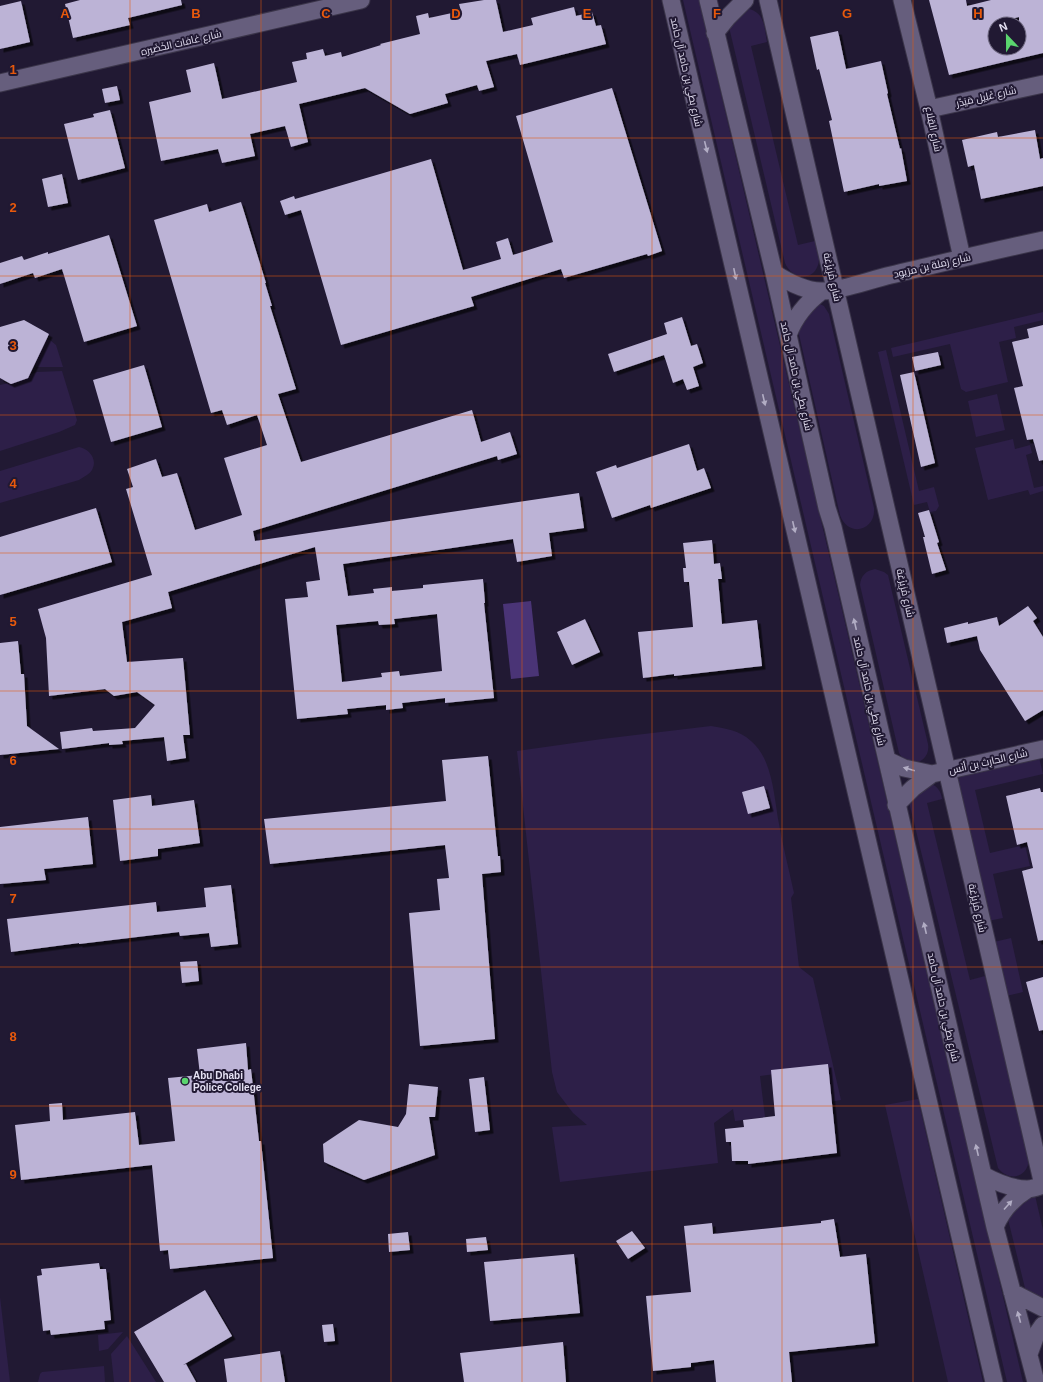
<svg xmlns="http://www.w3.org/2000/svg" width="1043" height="1382" viewBox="0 0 1043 1382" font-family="Helvetica,Cairo,sans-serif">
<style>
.green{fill:#2d1f48}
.water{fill:#4a3476}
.building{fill:#bcb3d6;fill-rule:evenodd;filter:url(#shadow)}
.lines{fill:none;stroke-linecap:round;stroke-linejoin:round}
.minor-casing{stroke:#3b354a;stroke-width:19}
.minor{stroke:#665e7d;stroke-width:17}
.oneway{fill:#b2adc4}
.grid{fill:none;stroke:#e8590c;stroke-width:1;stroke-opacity:0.55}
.poi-dot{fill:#5ad56e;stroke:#211933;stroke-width:1.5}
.labels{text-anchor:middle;stroke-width:4;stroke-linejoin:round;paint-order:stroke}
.street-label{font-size:10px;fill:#e5e1f3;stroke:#211933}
.poi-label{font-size:10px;font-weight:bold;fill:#e5e1f3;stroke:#211933;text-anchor:start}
.grid-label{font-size:13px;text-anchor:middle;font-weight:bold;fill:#e8590c;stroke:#211933;stroke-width:4;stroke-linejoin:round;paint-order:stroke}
</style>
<defs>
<filter id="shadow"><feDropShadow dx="3.5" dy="3.5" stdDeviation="0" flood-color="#0009"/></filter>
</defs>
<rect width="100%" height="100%" fill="#211933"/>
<!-- green -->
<path class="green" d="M683 0H699L1023 1382H1007Z
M745 8C765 11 764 26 767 42L751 46 798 245 815 241C817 248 821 258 818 265 812 283 791 278 785 263L729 27Z
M818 303 824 306 829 314 874 508C876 531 848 538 840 515L796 321Z
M1043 312V320L1014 327 1016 338 999 342 1008 382 966 392 961 389 950 344 893 357 891 348Z
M46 340H50L56 345 63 367H36C36 357 41 349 46 340Z
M886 350 919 491 934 487 939 506 936 511 930 512 927 502 914 505 878 352Z
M62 371 77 420 75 425 59 432 0 451V385L9 383 37 372Z
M997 394 1005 430 976 437 968 401Z
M1013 439 1015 449 1030 445 1032 453 1026 455 1034 488 1043 486V491L1030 495 1028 490 988 500 975 448Z
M79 447C89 449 98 459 92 470 89 475 83 477 79 480L0 503V471Z
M875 569 884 572 888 575 928 744C931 763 908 770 899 753L860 585C861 576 865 571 875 569Z
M711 726C727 729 739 730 751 741 773 759 774 798 779 824 783 847 789 870 794 893L791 898 799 967 813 978 841 1100 824 1103 820 1068 760 1076 765 1117 735 1121 733 1109 714 1123 718 1163 560 1182 552 1127 587 1125 573 1113 557 1092 552 1072 517 751 602 739Z
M1039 757 1043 774 975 790 990 853 1025 845 1030 866 993 874 1003 918 988 921 956 782 963 774Z
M930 783C937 786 941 791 942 799L927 803 970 980 985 976 1029 1160C1027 1178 1009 1182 998 1168L909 802Z
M1011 938 1023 992 1006 996 994 942Z
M918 1099 983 1382H948L885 1105Z
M1034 1191 1043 1230V1299L1025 1288 1005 1207Z
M0 1297 10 1382H0Z
M123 1332 108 1349 99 1351 98 1335Z
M127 1336 156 1382H114L111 1354Z
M104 1366 105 1382H38L40 1374 42 1372Z"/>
<!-- water -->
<path class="water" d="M531 601 539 676 511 679 503 604Z"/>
<!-- building -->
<path class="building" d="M80 0H181L182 5 128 18 130 25 73 38 65 4Z
M484 0H496L503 32 533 25 531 18 574 7 576 16 592 12 596 26 601 25 606 44 520 65 517 54 486 61 494 87 479 91 477 85 445 94 448 103 410 114 365 88 299 104 308 142 291 147 285 126 250 134 255 156 222 163 218 149 161 161 149 102 191 92 186 70 214 63 222 99 297 82 292 62 307 59 306 53 323 49 325 56 341 52 342 57 381 45 380 44 420 34 416 16 428 13 429 18 461 11 459 4Z
M929 0H966L967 6 991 0H1043V53L949 75ZM1019 17V48H995V23Z
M21 1 30 42 0 49V6Z
M838 31 846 69 881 61 888 93 887 94 900 149 901 148 907 181 879 186V184L844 192 829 121 832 120 819 69 817 70 810 37Z
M117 86 120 100 105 103 102 89Z
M612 88 662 251 648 256 647 254 564 278 561 269 471 297 474 306 341 345 301 210 285 215 280 201 294 196 295 199 431 159 463 270 501 259 496 242 508 238 513 255 553 242 516 116Z
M110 110 125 168 78 180 64 124 94 117 93 114Z
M1035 130 1040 159 1043 158V186L981 199 974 165 968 167 962 140 997 132 998 137Z
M62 174 68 203 48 207 42 179Z
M241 202 266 283H265L272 306H270L296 389 278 394 301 462 472 410 481 442 510 432 517 454 498 460 497 456 253 531 255 541 579 493 584 528 549 533 552 556 517 562 513 539 343 564 348 596 374 593 373 589 392 587V591L423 588V585L483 579 485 603H484L494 698 445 703V698L402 703 403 708 386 710V705L347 709 348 714 297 719 285 599 308 597 306 582 320 580 315 547 168 592 172 608 122 622 127 662 183 658 190 735H183L186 758 167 761 164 737 122 741 123 744 109 745V743L62 749 60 732 92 728 93 731 135 728 155 705 137 692 114 696 105 689 49 696 46 638 38 609 152 575 126 489 133 487 127 469 156 459 162 477 177 473 195 530 242 515 224 458 267 445 257 415 227 425 222 410 211 413 154 220 207 204 209 212ZM437 614 442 671 400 676 399 671 381 673 382 677 342 682 336 625 378 621 379 625 395 624 394 619Z
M109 235 137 326 84 342 62 269 35 278 33 273 0 284V263L22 256 24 260 48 252V254Z
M682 317 691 346 697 344 703 363 693 367 699 386 687 390 683 379 673 383 664 355 614 372 608 354 667 334 664 323Z
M24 320 49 334 28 378 11 384 0 378V327Z
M1043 325V460L1039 461 1033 439 1027 440 1014 388 1023 386 1012 342 1029 338 1027 329Z
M938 352 941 365 915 371 912 357Z
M144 365 162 427 111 442 93 380Z
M914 372 935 463 921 467 900 375Z
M689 444 697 471 704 468 711 488 651 508 650 505 612 518 596 472 616 465 617 468Z
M96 508 112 562 0 595V537Z
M929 510 939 542 937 543 946 570 932 574 923 537H925L918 513Z
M712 540 714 564 720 563 722 579H718L722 624 757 620 762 666 674 676V674L643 678 638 632 693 627 689 582H684L683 568H686L683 543Z
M1028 606 1037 618 1033 621 1043 637V710L1025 721 980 650 977 636 947 643 944 628 968 622V624L997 617 999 626Z
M585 619 600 652 572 665 557 632Z
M18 641 21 674H24L27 726 59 749 0 755V643Z
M488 756 498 856H500L501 872 482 874 495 1039 420 1046 409 913 440 910 437 879 449 878 445 845 270 864 264 819 446 801 442 760Z
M764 786 770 808 748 814 742 792Z
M1040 788 1041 792H1043V940L1038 941 1022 871 1033 868 1027 842 1017 845 1006 796Z
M151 795 152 806 194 800 200 843 158 849V856L120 861 113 800Z
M88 817 93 864 44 869 46 880 0 884V827Z
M231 885 238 944 211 947 209 933 180 936 179 932 79 944V943L11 952 7 919 156 902 157 912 206 907 204 888Z
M197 961 199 981 182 983 180 962Z
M1043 977V1030L1039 1031 1026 982Z
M246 1043 248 1070 251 1069 259 1141H261L273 1258 170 1269 168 1250 160 1251 152 1165 21 1180 15 1125 50 1121 49 1104 62 1103 63 1120 135 1112 139 1145 175 1141 168 1078 200 1075 197 1049Z
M828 1064 837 1153 748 1164V1161H732L731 1142H726L725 1129 744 1127 743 1120 775 1116 771 1070Z
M484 1077 490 1130 475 1132 469 1079Z
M409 1084 438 1087 435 1117H429L435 1155 364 1180 324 1162 323 1144 359 1120 398 1127 406 1114Z
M834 1219 840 1257 866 1254 875 1343 789 1352 792 1382H716L714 1360 691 1363V1367L653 1371 646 1296 691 1292 684 1226 712 1223 713 1234 821 1223V1221Z
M632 1231 645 1248 628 1259 616 1241Z
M408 1232 410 1250 389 1252 388 1234Z
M486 1237 488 1250 467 1252 466 1239Z
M574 1254 580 1313 490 1321 484 1262Z
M99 1263 100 1269H106L111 1320 104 1321 105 1329 51 1335 50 1330 43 1331 37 1276 42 1275 41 1269Z
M205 1290 232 1336 183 1365 186 1364 196 1382H164L134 1332Z
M333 1324 335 1341 324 1342 322 1325Z
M563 1342 566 1382H464L460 1353Z
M280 1351 285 1382H227L224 1359Z"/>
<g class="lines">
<!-- minor casing -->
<g class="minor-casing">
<path id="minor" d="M671 0 994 1382
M708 0 774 273 827 508 833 527 995 1227 1036 1382
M768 0C861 395 951 790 1043 1185 1038 1187 1032 1189 1027 1189 1012 1189 996 1182 983 1175
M902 0 929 109 962 258
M715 33 728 17 745 0
M0 83 361 0
M929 109 1043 84
M774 273C788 282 806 292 823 291 845 290 869 280 891 275 942 263 992 251 1043 240
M788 335C795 316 806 303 822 291
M887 760 904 768 932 774 1043 749
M896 805 913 788 932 774
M995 1227C1002 1210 1012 1199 1028 1189
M1012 1292 1043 1308
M1029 1354 1036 1335 1043 1325"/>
</g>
<!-- minor -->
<use href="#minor" class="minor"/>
</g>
<!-- one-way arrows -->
<defs><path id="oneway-solid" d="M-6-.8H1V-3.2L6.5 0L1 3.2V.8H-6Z"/></defs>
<g class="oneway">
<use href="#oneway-solid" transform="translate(706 147) rotate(76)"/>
<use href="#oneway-solid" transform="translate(735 274) rotate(78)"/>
<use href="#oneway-solid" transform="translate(764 400) rotate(77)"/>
<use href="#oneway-solid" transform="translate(794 527) rotate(77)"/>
<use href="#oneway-solid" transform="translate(855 624) rotate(-103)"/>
<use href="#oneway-solid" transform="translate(909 769) rotate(-164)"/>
<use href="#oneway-solid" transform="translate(925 928) rotate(-103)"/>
<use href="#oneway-solid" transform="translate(977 1150) rotate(-103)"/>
<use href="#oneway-solid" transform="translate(1008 1205) rotate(-48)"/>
<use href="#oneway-solid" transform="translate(1019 1317) rotate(-105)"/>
</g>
<!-- grid -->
<path class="grid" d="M130 0V1382M261 0V1382M391 0V1382M522 0V1382M652 0V1382M782 0V1382M913 0V1382M0 138H1043M0 276H1043M0 415H1043M0 553H1043M0 691H1043M0 829H1043M0 967H1043M0 1106H1043M0 1244H1043"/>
<!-- markers -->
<circle class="poi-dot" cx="185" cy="1081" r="4"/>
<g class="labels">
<!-- street labels -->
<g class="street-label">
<text transform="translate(181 42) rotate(-13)" y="4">شارع غافات الخَضَيره</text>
<text transform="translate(687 72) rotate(77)" y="4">شارع بطي بن حامد آل حامد</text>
<text transform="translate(986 96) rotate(-13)" y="4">شارع غَلِيل مَيَدَّر</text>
<text transform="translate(934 129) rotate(78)" y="4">شارع القِلاع</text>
<text transform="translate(932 265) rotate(-13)" y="4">شارع رَملة بن مرَيوِد</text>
<text transform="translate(833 277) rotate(77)" y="4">شارع مْزِيرْعَة</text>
<text transform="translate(797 376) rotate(77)" y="4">شارع بطي بن حامد آل حامد</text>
<text transform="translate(906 593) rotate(77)" y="4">شارع مْزِيرْعَة</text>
<text transform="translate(870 691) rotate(77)" y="4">شارع بطي بن حامد آل حامد</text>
<text transform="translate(988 761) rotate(-13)" y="4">شارع الحارِث بن أنَس</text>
<text transform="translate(978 908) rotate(77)" y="4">شارع مْزِيرْعَة</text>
<text transform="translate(944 1007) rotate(77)" y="4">شارع بطي بن حامد آل حامد</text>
</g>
<!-- poi labels -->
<g class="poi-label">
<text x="193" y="1079">Abu Dhabi<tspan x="193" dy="12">Police College</tspan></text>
</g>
</g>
<g class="grid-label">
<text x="65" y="18">A</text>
<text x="196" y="18">B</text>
<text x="326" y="18">C</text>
<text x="456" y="18">D</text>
<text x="587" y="18">E</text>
<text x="717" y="18">F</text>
<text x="847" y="18">G</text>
<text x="978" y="18">H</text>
<text x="13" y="74">1</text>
<text x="13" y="212">2</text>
<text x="13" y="350">3</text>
<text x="13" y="488">4</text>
<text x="13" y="626">5</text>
<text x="13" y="765">6</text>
<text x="13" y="903">7</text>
<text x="13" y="1041">8</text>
<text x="13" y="1179">9</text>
</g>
<!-- north arrow -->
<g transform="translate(1007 36) rotate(338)"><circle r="19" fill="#211933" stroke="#6f6980"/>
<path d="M0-3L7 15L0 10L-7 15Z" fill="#5ad56e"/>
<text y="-6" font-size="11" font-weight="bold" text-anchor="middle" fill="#e5e1f3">N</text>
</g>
</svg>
